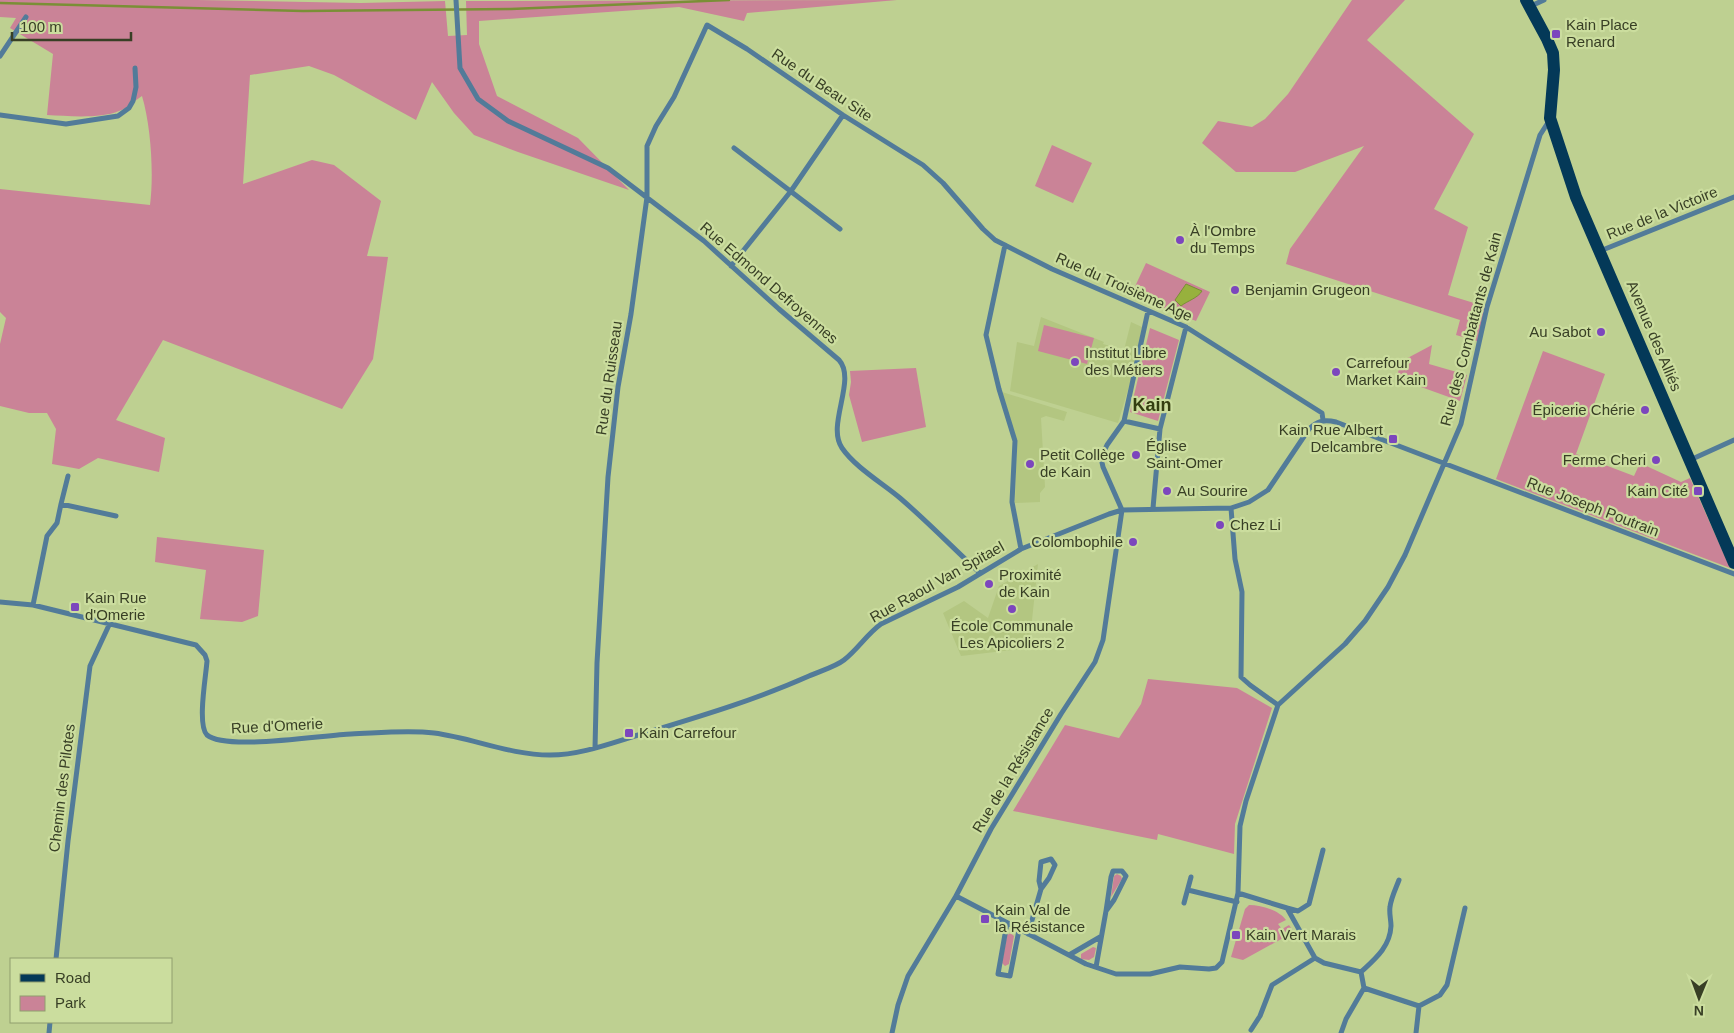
<svg xmlns="http://www.w3.org/2000/svg" width="1734" height="1033" viewBox="0 0 1734 1033" font-family="Arial,sans-serif">
<style>
.built{fill:#b3c681}
.green{fill:#ca8397}
.water{fill:#97b13d;stroke:#7a8f36}
.lines{fill:none;stroke-linecap:round;stroke-linejoin:round}
.stream{stroke:#7a8f36;stroke-width:2.5}
.minor{stroke:#527b99;stroke-width:5}
.primary{stroke:#043958;stroke-width:12}
.poi-dot{fill:#7c46bd;stroke:#cbdd9e;stroke-width:2}
.labels{text-anchor:middle;stroke-width:4.5;stroke-linejoin:round;paint-order:stroke}
.poi-label{font-size:15px;fill:#383f25;stroke:#cbdd9e;text-anchor:start}
.street-label{font-size:15px;fill:#383f25;stroke:#cbdd9e}
.quarter-label{font-size:18px;font-weight:bold;fill:#343e10;stroke:#cbdd9e}
</style>
<rect width="100%" height="100%" fill="#bed091"/>
<!-- built -->
<path class="built" d="M1041 317 1104 342 1103 344 1124 350 1131 322 1142 327 1133 373 1118 423 1010 391 1017 342 1034 346Z
M1002 392 1067 412 1064 421 1046 416 1041 418 1045 487 1040 493V502L1015 503 1017 441Z
M1038 564 1029 648 961 656 943 613 964 601 988 618 999 586Z"/>
<!-- green -->
<path class="green" d="M0 0H197L361 3 445 1 448 36 467 35 466 1 897 0 747 13 744 21 679 7 479 21V44L497 96 578 138 629 190 518 152 474 135 454 113 432 82 416 120 334 75 309 66 250 75 243 184 312 160 334 165 381 201 367 256 388 257 373 359 342 409 163 340 116 420 165 438 159 472 98 458 79 469 52 464 56 429 47 413H29L0 406V344L6 318 0 312V189L150 205C154 174 151 126 142 96 134 101 128 108 119 111 100 119 68 116 47 115L53 54 10 28 16 18 0 17Z
M1352 0H1405L1367 40 1474 134 1434 209 1468 227 1448 295 1487 307 1480 342 1456 335 1460 320 1286 264 1290 249 1364 146 1295 172H1236L1202 143 1218 121 1252 127 1265 119 1288 94Z
M1052 145 1092 163 1073 203 1035 186Z
M1146 263 1210 292 1196 321 1131 295Z
M1044 325 1094 338 1087 364 1038 351Z
M1150 328 1179 340 1158 421 1130 412Z
M1432 345 1429 364 1467 375 1460 401 1396 378 1402 361Z
M1543 351 1605 374 1576 454 1634 476 1640 463 1681 482 1690 478 1730 568 1496 479Z
M916 368 926 427 862 442 849 395 851 382 850 371Z
M157 537 264 550 258 616 242 622 200 619 206 570 155 562Z
M1148 679 1237 688 1272 708 1235 824 1234 854 1158 834 1157 840 1013 811 1065 725 1119 738 1141 704Z
M1117 874 1121 876 1122 879 1111 897 1114 876Z
M1249 905C1261 905 1279 910 1286 920L1278 924 1282 929 1289 925 1294 932 1243 960 1231 957 1245 909Z
M1011 933 1014 936 1009 964 1005 966 1002 963 1007 935Z
M1093 947 1096 948 1094 957 1089 960 1081 959V954Z"/>
<!-- water -->
<path class="water" d="M1186 284 1202 291C1198 298 1187 301 1181 306L1175 300Z"/>
<g class="lines">
<!-- stream -->
<path class="stream" d="M0 3 303 11 511 9 729 0"/>
<!-- minor -->
<path class="minor" d="M456 0 460 68 478 99 508 121 608 168 704 241 779 309 839 360C857 380 826 425 842 448 855 467 882 483 900 498 928 522 953 548 980 573
M1531 6 1544 0
M0 56 26 17
M0 115 66 124 118 116 129 108 133 101 136 87 135 68
M734 148 840 229
M1005 245 986 335 999 389 1015 441 1012 502 1021 549
M1600 251 1734 197
M731 266 791 191 843 115
M1124 421 1160 429
M1690 460 1734 440
M61 504 68 476
M1153 508 1160 429 1186 327
M1231 508 1235 559 1242 592 1241 677 1250 685 1278 705
M1122 510 1103 467 1101 458 1107 445 1124 421 1148 311
M0 602 33 605 196 645 205 655 207 661C206 676 197 725 207 735 226 751 323 735 351 734 378 733 407 730 434 733 473 738 510 755 550 755 582 755 614 742 645 733 701 716 755 700 809 676 820 671 835 667 844 660 858 649 867 634 881 624L958 587 1021 549 1109 514 1122 510 1231 508 1249 502 1268 490 1309 429C1317 421 1324 419 1336 422L1734 574
M33 605 47 536 57 523 61 504 116 516
M595 748 597 663 608 477 618 387 631 314 647 197V146L656 126 674 97 707 25 747 49 843 115 923 165 943 183 983 229 995 240 1052 269 1186 327 1322 413 1323 420
M1188 890 1237 902
M1238 893 1287 908 1315 958 1324 963 1361 972 1364 988 1419 1006 1440 995 1447 985 1465 908
M956 896 1086 964 1116 974H1150L1180 967 1209 969 1216 968 1222 962 1238 893 1240 826 1246 801 1278 705 1345 644 1365 621 1388 587 1405 555 1461 424 1487 307 1540 135 1549 121
M1184 903 1191 877
M1287 908 1298 911 1309 904 1323 850
M1007 923 998 974 1010 976 1019 930
M1028 934 1041 889 1049 878 1055 865 1051 859 1041 862 1039 881 1041 889
M1069 955 1100 937
M56 959 68 841 90 666 110 623
M1096 967 1106 911 1114 900 1126 876 1122 871H1113L1111 877 1106 911
M1361 972C1375 959 1390 947 1391 926 1391 920 1389 913 1390 907 1391 898 1396 888 1399 880
M1251 1030 1260 1016 1272 985 1315 958
M49 1033 50 1022
M892 1033 898 1005 908 976 956 896 991 829 1061 714 1095 662 1103 640 1122 510
M1341 1033 1346 1019 1364 988
M1416 1033 1419 1006"/>
<!-- primary -->
<path class="primary" d="M1526 0 1547 39 1553 53 1554 70 1550 118 1576 197 1734 563"/>
</g>
<!-- markers -->
<g class="poi-dot">
<rect x="1551" y="29" width="10" height="10" rx="2.5"/>
<circle cx="1180" cy="240" r="5"/>
<circle cx="1235" cy="290" r="5"/>
<circle cx="1601" cy="332" r="5"/>
<circle cx="1075" cy="362" r="5"/>
<circle cx="1336" cy="372" r="5"/>
<circle cx="1645" cy="410" r="5"/>
<rect x="1388" y="434" width="10" height="10" rx="2.5"/>
<circle cx="1136" cy="455" r="5"/>
<circle cx="1656" cy="460" r="5"/>
<circle cx="1030" cy="464" r="5"/>
<circle cx="1167" cy="491" r="5"/>
<rect x="1693" y="486" width="10" height="10" rx="2.5"/>
<circle cx="1220" cy="525" r="5"/>
<circle cx="1133" cy="542" r="5"/>
<circle cx="989" cy="584" r="5"/>
<rect x="70" y="602" width="10" height="10" rx="2.5"/>
<circle cx="1012" cy="609" r="5"/>
<rect x="624" y="728" width="10" height="10" rx="2.5"/>
<rect x="980" y="914" width="10" height="10" rx="2.5"/>
<rect x="1231" y="930" width="10" height="10" rx="2.5"/>
</g>
<g class="labels">
<!-- poi labels -->
<g class="poi-label">
<text x="1566" y="30">Kain Place<tspan x="1566" dy="17">Renard</tspan></text>
<text x="1190" y="236">À l'Ombre<tspan x="1190" dy="17">du Temps</tspan></text>
<text x="1245" y="295">Benjamin Grugeon</text>
<text x="1591" y="337" text-anchor="end">Au Sabot</text>
<text x="1085" y="358">Institut Libre<tspan x="1085" dy="17">des Métiers</tspan></text>
<text x="1346" y="368">Carrefour<tspan x="1346" dy="17">Market Kain</tspan></text>
<text x="1635" y="415" text-anchor="end">Épicerie Chérie</text>
<text x="1383" y="435" text-anchor="end">Kain Rue Albert<tspan x="1383" dy="17">Delcambre</tspan></text>
<text x="1146" y="451">Église<tspan x="1146" dy="17">Saint-Omer</tspan></text>
<text x="1040" y="460">Petit Collège<tspan x="1040" dy="17">de Kain</tspan></text>
<text x="1646" y="465" text-anchor="end">Ferme Cheri</text>
<text x="1177" y="496">Au Sourire</text>
<text x="1688" y="496" text-anchor="end">Kain Cité</text>
<text x="1230" y="530">Chez Li</text>
<text x="1123" y="547" text-anchor="end">Colombophile</text>
<text x="999" y="580">Proximité<tspan x="999" dy="17">de Kain</tspan></text>
<text x="85" y="603">Kain Rue<tspan x="85" dy="17">d'Omerie</tspan></text>
<text x="1012" y="631" text-anchor="middle">École Communale<tspan x="1012" dy="17">Les Apicoliers 2</tspan></text>
<text x="639" y="738">Kain Carrefour</text>
<text x="995" y="915">Kain Val de<tspan x="995" dy="17">la Résistance</tspan></text>
<text x="1246" y="940">Kain Vert Marais</text>
</g>
<!-- street labels -->
<g class="street-label">
<text transform="translate(822 85) rotate(34)" y="5">Rue du Beau Site</text>
<text transform="translate(1662 213) rotate(-22)" y="5">Rue de la Victoire</text>
<text transform="translate(769 283) rotate(41)" y="5">Rue Edmond Defroyennes</text>
<text transform="translate(1124 287) rotate(24)" y="5">Rue du Troisième Age</text>
<text transform="translate(1471 329) rotate(-75)" y="5">Rue des Combattants de Kain</text>
<text transform="translate(1654 336) rotate(67)" y="5">Avenue des Alliés</text>
<text transform="translate(609 378) rotate(-82)" y="5">Rue du Ruisseau</text>
<text transform="translate(1593 507) rotate(21)" y="5">Rue Joseph Poutrain</text>
<text transform="translate(937 582) rotate(-29)" y="5">Rue Raoul Van Spitael</text>
<text transform="translate(277 726) rotate(-3)" y="5">Rue d'Omerie</text>
<text transform="translate(1013 770) rotate(-59)" y="5">Rue de la Résistance</text>
<text transform="translate(62 788) rotate(-83)" y="5">Chemin des Pilotes</text>
</g>
<!-- quarter labels -->
<g class="quarter-label">
<text x="1152" y="411">Kain</text>
</g>
</g>
<!-- legend -->
<rect x="10" y="958" width="162" height="65" fill="#cbdd9e" stroke="#909e6e"/>
<rect x="20" y="974" width="25" height="8" fill="#043958" stroke="#909e6e"/>
<text x="55" y="983" font-size="15" fill="#383f25">Road</text>
<rect x="20" y="996" width="25" height="15" fill="#ca8397" stroke="#909e6e"/>
<text x="55" y="1008" font-size="15" fill="#383f25">Park</text>
<!-- north arrow -->
<g transform="translate(1699 998) rotate(181)" stroke="#cbdd9e" stroke-width="4" paint-order="stroke">
<path d="M0-4L9 19L0 12L-9 19Z" fill="#383f25"/>
<text y="-8" font-size="14" font-weight="bold" text-anchor="middle" fill="#383f25">N</text>
</g>
<!-- scale -->
<path d="M12 32v8h119v-8" fill="none" stroke="#383f25" stroke-width="2.5"/>
<text x="20" y="32" font-size="15" fill="#383f25" stroke="#cbdd9e" stroke-width="4" paint-order="stroke">100 m</text>
</svg>
